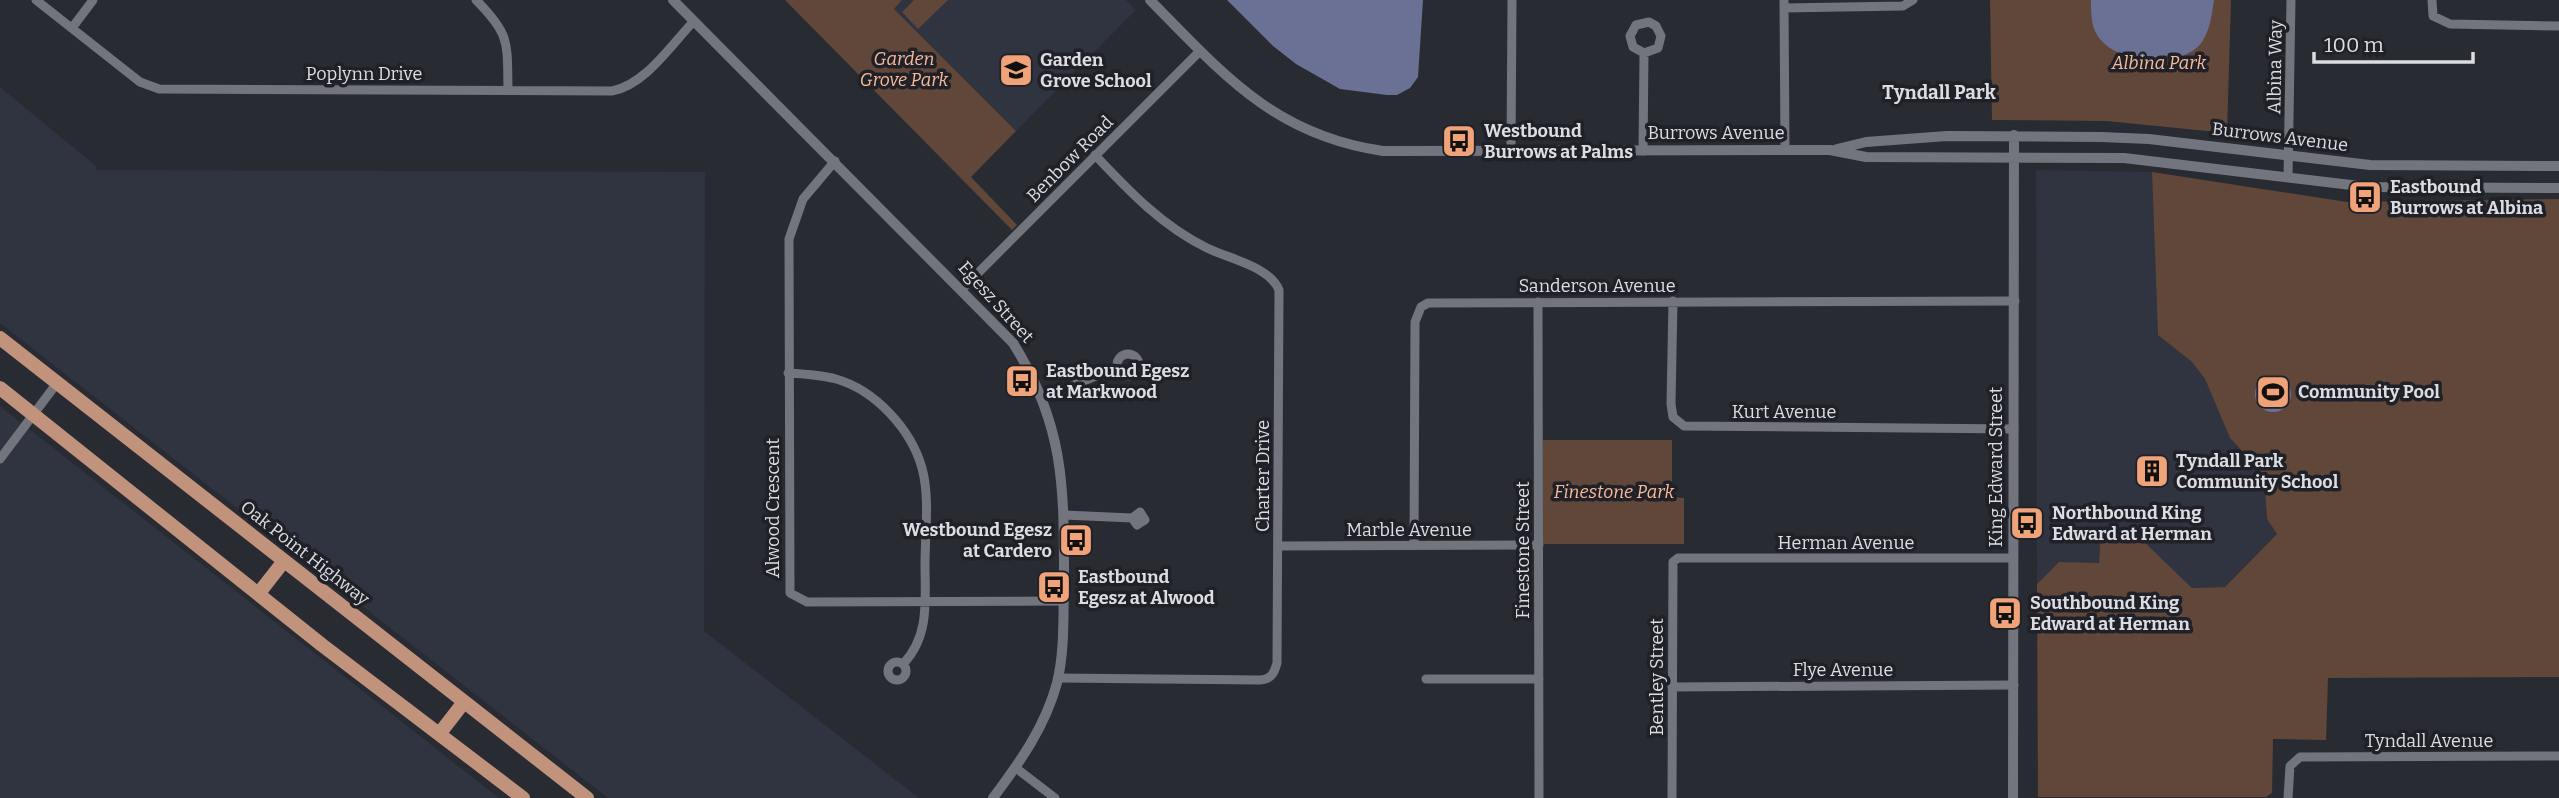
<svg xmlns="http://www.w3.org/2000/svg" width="2559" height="798" viewBox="0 0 2559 798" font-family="Bitter,serif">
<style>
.built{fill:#303340}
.green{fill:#60473a}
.water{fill:#6b7194}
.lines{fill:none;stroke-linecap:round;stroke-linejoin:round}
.minor{stroke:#73757e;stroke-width:9}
.tertiary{stroke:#73757e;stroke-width:10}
.primary{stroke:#c2937c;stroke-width:14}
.labels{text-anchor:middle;stroke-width:7;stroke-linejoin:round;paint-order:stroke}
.park-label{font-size:18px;font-style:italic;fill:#f9bb99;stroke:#202128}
.poi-label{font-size:18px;font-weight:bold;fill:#dcdde2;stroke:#202128;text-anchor:start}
.street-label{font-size:18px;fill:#dcdde2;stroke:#202128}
.neighbourhood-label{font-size:19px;font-weight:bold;fill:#dcdde2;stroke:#202128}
</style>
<rect width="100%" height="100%" fill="#292b32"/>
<!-- built -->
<path class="built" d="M902 0H1126L1136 10 1016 131 894 9Z
M0 87 96 166V170L705 172 704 631 919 798H608L0 323Z
M2036 170 2152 172 2158 335 2192 362 2205 379 2230 438 2264 475 2267 519 2277 534 2225 587 2192 588 2136 534 2101 531 2099 564 2059 562 2037 584Z
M0 406 499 798H0Z"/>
<!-- green -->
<path class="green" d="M785 0H902L894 9 1016 131 971 177 1017 225 1012 230Z
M914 0H948L918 29 902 12Z
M1990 0H2231L2227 133 2107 121 1992 120Z
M2152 172 2347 202 2559 199V677L2328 678 2326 740 2273 739 2272 793 2266 797H2038L2037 584 2059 562 2099 563 2101 531 2136 534 2192 588 2225 587 2277 534 2267 519 2264 475 2230 438 2205 379 2192 362 2158 335Z
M1543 440H1672V497L1684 498V544H1543Z"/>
<!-- water -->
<path class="water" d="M1227 0H1423L1418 77 1410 88 1397 95H1387L1340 89 1296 64 1273 46Z
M2091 0H2214C2212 14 2210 30 2202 42 2181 71 2112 64 2096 33 2091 25 2091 9 2091 0Z
M2255 394a18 18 0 1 1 36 0a18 18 0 1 1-36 0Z"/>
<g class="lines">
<!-- minor -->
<path class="minor" d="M36 0 140 82 159 89 612 91C645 85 671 45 694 21
M476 0C511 35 507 43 508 90
M1784 0 1785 150
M2432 0 2433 16 2450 24 2559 26
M1784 8 1903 6 1913 0
M72 28 93 0
M1511 151 1512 0
M1643 151 1644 53 1633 47 1630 36 1636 25 1649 22 1656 26 1661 36 1658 48 1644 53
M835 161 803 199 789 239 790 593 807 602 1063 601
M2288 177 2291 0
M962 289 1200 51
M1673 301 1671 404 1673 417 1684 426 2014 429
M1538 302 1539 798
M1117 365a11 11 0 1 1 22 0a11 11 0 1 1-22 0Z
M788 373C804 374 821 375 836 379 875 390 911 429 922 468 930 498 925 533 925 564 925 600 930 636 903 664
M1043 398 1117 367
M0 459 57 383
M1064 515 1132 518 1137 525 1145 520 1140 512 1132 518
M1414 545 1415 322 1421 307 1428 303 2015 301
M1279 546 1539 545
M888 671a9 9 0 1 1 18 0a9 9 0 1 1-18 0Z
M1058 678 1260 680C1271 679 1274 674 1277 663L1279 290C1269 266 1229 259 1207 248 1162 226 1129 191 1095 155
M1426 679H1539
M1672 687 2014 685
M1016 768 1055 798
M1672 798 1673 562 1678 558H2013
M2288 798 2290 766 2300 757 2559 756"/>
<!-- tertiary -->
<path class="tertiary" d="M673 0 1013 343C1065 426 1064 488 1064 582 1063 616 1065 650 1057 683 1045 727 1020 762 993 798
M1150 0C1223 74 1274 135 1383 151L1830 150 1866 157 2124 158 2368 187 2559 188
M1837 149 1866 142 1947 136 2101 137 2149 139 2370 165 2559 166
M2013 798 2014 135"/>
<!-- primary -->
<path class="primary" d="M0 338 587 798
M0 388 322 645 523 798
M259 593 284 561
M440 733 464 702"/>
</g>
<!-- icons -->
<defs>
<g id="school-square" transform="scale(1.75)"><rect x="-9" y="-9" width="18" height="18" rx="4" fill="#f0a378" stroke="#202128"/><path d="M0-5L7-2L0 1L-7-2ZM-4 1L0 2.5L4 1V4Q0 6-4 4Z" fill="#111"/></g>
<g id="bus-square" transform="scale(1.75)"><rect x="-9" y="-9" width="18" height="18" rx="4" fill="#f0a378" stroke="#202128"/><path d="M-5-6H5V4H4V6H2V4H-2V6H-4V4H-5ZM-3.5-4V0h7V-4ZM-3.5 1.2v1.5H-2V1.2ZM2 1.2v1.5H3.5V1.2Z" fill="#111"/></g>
<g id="stadium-square" transform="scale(1.75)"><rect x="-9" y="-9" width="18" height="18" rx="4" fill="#f0a378" stroke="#202128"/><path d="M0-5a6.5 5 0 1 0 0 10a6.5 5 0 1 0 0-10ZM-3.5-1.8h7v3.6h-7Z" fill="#111"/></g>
<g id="building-square" transform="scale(1.75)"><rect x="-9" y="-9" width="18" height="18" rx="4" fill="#f0a378" stroke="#202128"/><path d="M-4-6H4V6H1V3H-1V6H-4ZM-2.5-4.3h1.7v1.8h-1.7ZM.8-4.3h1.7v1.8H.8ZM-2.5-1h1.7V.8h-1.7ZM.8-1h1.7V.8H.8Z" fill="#111"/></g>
</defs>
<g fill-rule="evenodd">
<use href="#school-square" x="1016" y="70"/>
<use href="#bus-square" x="1459" y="141"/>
<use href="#bus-square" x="2365" y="197"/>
<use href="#bus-square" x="1022" y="381"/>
<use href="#stadium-square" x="2273" y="392"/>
<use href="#building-square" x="2152" y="471"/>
<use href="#bus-square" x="2027" y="523"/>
<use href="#bus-square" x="1076" y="540"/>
<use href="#bus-square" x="1054" y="587"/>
<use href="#bus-square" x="2005" y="613"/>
</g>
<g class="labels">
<!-- park labels -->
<g class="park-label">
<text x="904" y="65">Garden<tspan x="904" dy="21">Grove Park</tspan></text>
<text x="2159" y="69">Albina Park</text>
<text x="1614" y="498">Finestone Park</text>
</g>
<!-- poi labels -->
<g class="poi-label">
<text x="1040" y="66">Garden<tspan x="1040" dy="21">Grove School</tspan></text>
<text x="1484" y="137">Westbound<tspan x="1484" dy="21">Burrows at Palms</tspan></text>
<text x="2390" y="193">Eastbound<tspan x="2390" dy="21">Burrows at Albina</tspan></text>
<text x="1046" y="377">Eastbound Egesz<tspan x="1046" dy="21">at Markwood</tspan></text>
<text x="2298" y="398">Community Pool</text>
<text x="2176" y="467">Tyndall Park<tspan x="2176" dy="21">Community School</tspan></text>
<text x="2052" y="519">Northbound King<tspan x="2052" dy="21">Edward at Herman</tspan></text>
<text x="1052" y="536" text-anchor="end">Westbound Egesz<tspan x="1052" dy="21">at Cardero</tspan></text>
<text x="1078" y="583">Eastbound<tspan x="1078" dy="21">Egesz at Alwood</tspan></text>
<text x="2030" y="609">Southbound King<tspan x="2030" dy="21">Edward at Herman</tspan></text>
</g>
<!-- street labels -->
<g class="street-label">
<text transform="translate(2275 67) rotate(-89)" y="6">Albina Way</text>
<text x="364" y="80">Poplynn Drive</text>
<text x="1716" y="139">Burrows Avenue</text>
<text transform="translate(2280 137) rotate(7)" y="6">Burrows Avenue</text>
<text transform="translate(1070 159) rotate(-45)" y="6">Benbow Road</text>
<text x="1597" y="292">Sanderson Avenue</text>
<text transform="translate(996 302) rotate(48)" y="6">Egesz Street</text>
<text x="1784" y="418">Kurt Avenue</text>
<text transform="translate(1996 467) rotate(-90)" y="6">King Edward Street</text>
<text transform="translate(1263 476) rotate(-90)" y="6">Charter Drive</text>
<text transform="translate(773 508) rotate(-90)" y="6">Alwood Crescent</text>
<text x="1409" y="536">Marble Avenue</text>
<text x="1846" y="549">Herman Avenue</text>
<text transform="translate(1523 550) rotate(-90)" y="6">Finestone Street</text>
<text transform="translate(305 553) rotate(38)" y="6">Oak Point Highway</text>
<text x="1843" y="676">Flye Avenue</text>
<text transform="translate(1657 677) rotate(-90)" y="6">Bentley Street</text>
<text x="2429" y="747">Tyndall Avenue</text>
</g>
<!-- neighbourhood labels -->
<g class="neighbourhood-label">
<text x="1939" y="99">Tyndall Park</text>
</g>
</g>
<!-- scale -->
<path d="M2314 52v10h159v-10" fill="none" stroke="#dcdde2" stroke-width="3.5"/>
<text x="2324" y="52" font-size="21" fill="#dcdde2" stroke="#202128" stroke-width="5" paint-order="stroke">100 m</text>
</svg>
